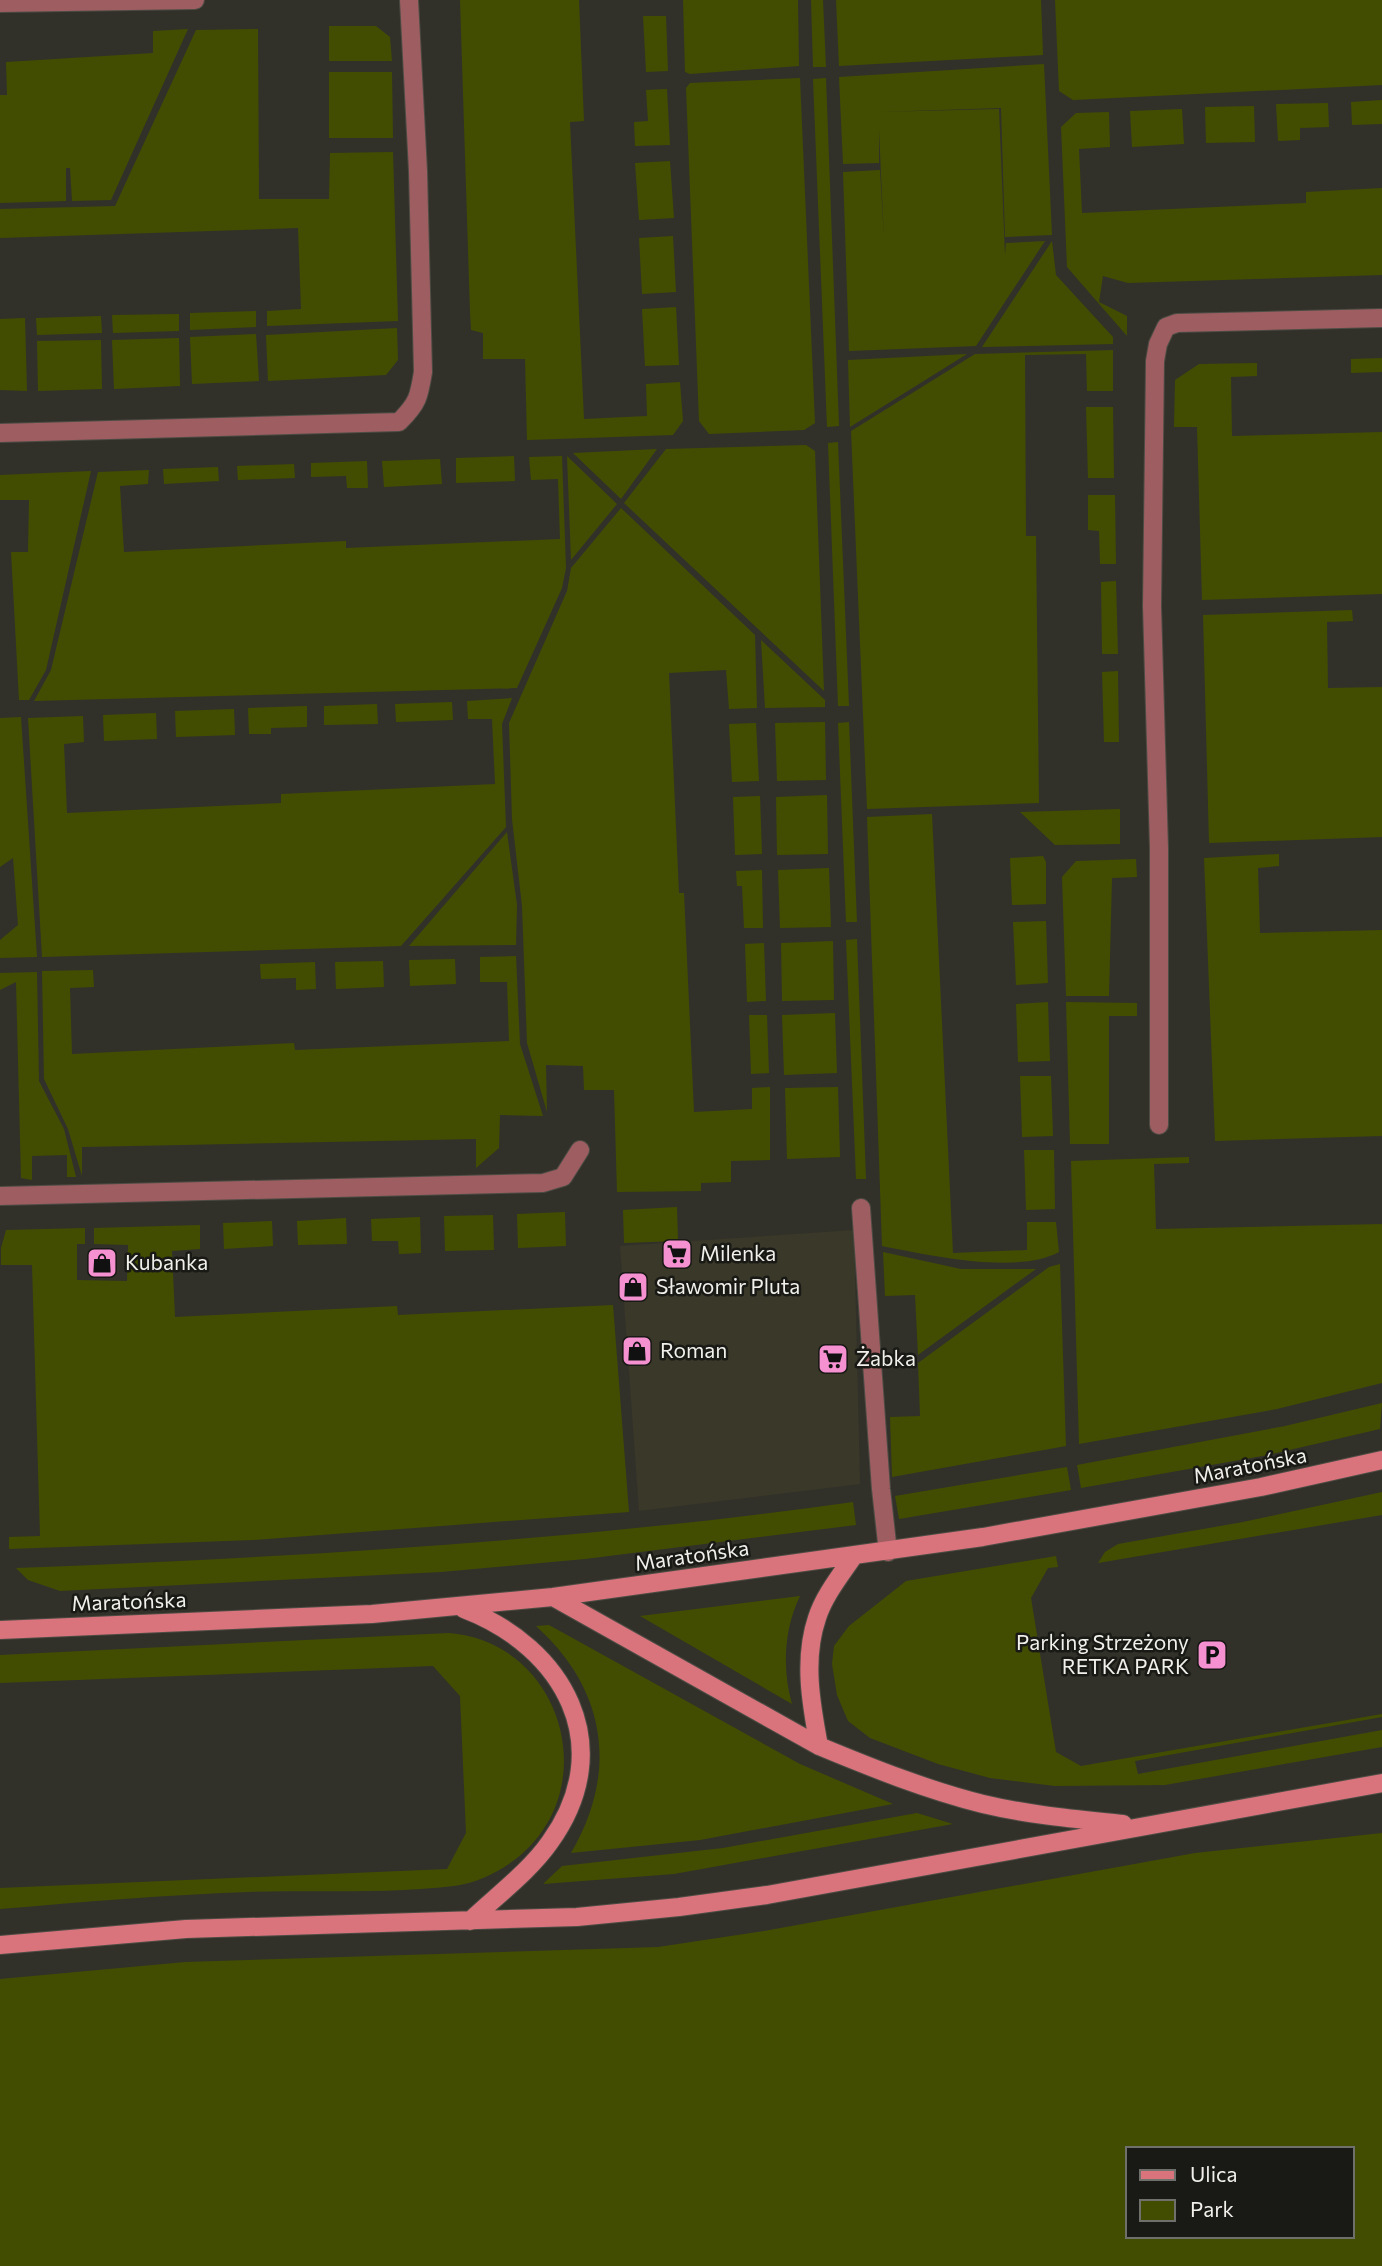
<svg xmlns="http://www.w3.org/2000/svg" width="1382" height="2266" viewBox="0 0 1382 2266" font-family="Commissioner,sans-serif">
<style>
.built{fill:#3a3829}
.green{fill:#434d01;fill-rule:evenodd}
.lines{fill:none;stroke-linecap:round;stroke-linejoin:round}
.lane-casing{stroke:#4d4c44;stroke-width:20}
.secondary-casing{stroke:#4d4c44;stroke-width:20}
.lane{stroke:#9d5d61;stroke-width:18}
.secondary{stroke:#d9737c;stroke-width:18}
.labels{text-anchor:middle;stroke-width:5;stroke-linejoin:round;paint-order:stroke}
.poi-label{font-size:21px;fill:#f1f0eb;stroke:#191915;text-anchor:start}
.street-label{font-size:21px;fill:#f1f0eb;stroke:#191915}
</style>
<rect width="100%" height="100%" fill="#323129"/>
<!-- built -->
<path class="built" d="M854 1230 860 1484 639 1511 620 1246Z"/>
<!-- green -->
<path class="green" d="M460 0H579L584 121 570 122 584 419 647 416 646 384 680 382 683 421 673 435 527 440 525 359H483V333L471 330 470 312Z
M683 0H798L799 66 690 74 685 72Z
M811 0H823L826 67H813Z
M836 0H1041L1043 55 839 66Z
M1055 0H1382V85L1073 100 1059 91Z
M643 16H666L668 71 646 72Z
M329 26H376L390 37 392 61H329Z
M188 29 111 200 72 201 70 168H66V201L0 203V95H7L6 62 153 53V31Z
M258 29 259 199H329L330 153 393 152 398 321 267 326V311L301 309 298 228 0 238V209L115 206 196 30Z
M1044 64 1052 235 1005 237 1001 108 878 112 999 109 1005 255 1006 243 1045 241 976 346 849 351 843 172 880 170 884 239 879 130V163L843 164 839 77Z
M329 72H392L393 138H329Z
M800 78 815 423 804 430 709 434 699 421 686 88 690 83Z
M826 78 839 426 827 427 813 79Z
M667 89 670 145 635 146 634 122 648 121 646 90Z
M1382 100V124L1352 125 1351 102Z
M1328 103 1329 127 1300 128V140L1278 141 1276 104Z
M1254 106 1255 142 1206 143 1205 107Z
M1182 109 1184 144 1132 147 1130 111Z
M1109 112 1110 147 1079 149 1082 213 1306 203V192L1382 188V275L1128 283 1103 276 1099 302 1127 316V336L1067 267 1061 127 1076 113Z
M670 161 674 218 639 220 635 163Z
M673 236 676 292 642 294 639 238Z
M1052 241 1056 275 1113 337V344L982 347Z
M676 307 679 365 645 366 642 309Z
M256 311V327L190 330V313Z
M179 314V331L113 333 112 315Z
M101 316 102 333 37 335 36 318Z
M25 318 27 391 0 390V319Z
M397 328 398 360 386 375 268 381 266 335Z
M256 334 259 381 192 384 190 337Z
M179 338 180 386 114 389 112 340Z
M101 340 102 389 38 391 37 341Z
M1113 350V391H1087L1086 354 1025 355 1026 536H1036L1039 803 867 809 851 431 975 354Z
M967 354 850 427 848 360Z
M1382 358V372L1351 373V359Z
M1257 363V376L1231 377 1232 436 1382 432V594L1202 600 1197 427H1174L1175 380 1199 364Z
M1086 407H1113L1114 478H1088Z
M838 442 849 706H838L828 443Z
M806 445 815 451 824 691 624 503 666 449Z
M657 449 621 499 573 453Z
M514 456 515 481 456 483V458Z
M562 456 566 568 562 588 517 688 34 701 51 670 98 472 149 470 148 484 120 486 124 552 346 541V548L560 539 558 479 531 480 529 457Z
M567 456 617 504 571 560Z
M440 459 442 484 384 487 382 461Z
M367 461 368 488H347L346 476 311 477V463Z
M294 464 295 478 238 480 237 466Z
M218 467 219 481 164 484 163 469Z
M91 471 46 670 29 700H19L11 552H28L29 500H0V475Z
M1088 495H1115L1116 564H1100L1099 531 1088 530Z
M621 508 755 635 757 708 729 709 726 670 669 673 679 893H684L694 1112 752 1109V1088L770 1087V1160L731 1161V1182L701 1183V1191L617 1192 614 1090H584L583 1066 546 1065 547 1112 527 1043 522 906 512 819 509 723 567 591 571 568Z
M1116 581 1118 654H1102L1101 582Z
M1352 610 1353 621 1327 622 1328 688 1382 687V837L1209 843 1203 615Z
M761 640 825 700V707L765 708Z
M1118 671 1119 742H1104L1102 672Z
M512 698 502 724 506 827 401 946 42 957 28 718 83 716 84 742 64 744 67 813 281 803V794L495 784 492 719H468L467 701Z
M452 702 453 720 396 722 395 704Z
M377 704 378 724 324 725V706Z
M307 706V727L271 728V734H249L248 708Z
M234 709 235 735 176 737 175 711Z
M156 713 157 739 104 741 103 715Z
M21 717 37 957 0 958V940L18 925 13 858 0 867V718Z
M825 722 826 780 777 781 775 723Z
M849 722 857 922H846L838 723Z
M756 723 759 781 732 782 729 724Z
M827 795 828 854 777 855 776 797Z
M760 796 762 854 735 855 733 797Z
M1120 809V844L1055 845 1020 812Z
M932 814 953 1253 1027 1250V1222H1056L1059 1252C1017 1275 928 1255 882 1246L867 817Z
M507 832 517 905 516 945 409 946Z
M1279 854V866L1258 868 1260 933 1382 930V1136L1215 1141 1204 858Z
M1043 856 1046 862V904L1012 905 1010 858Z
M1136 859 1137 877 1112 878 1109 996H1066L1062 877 1076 861Z
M829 868 831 927 780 928 778 870Z
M762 870 763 928H744L742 886H737L736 871Z
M1046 921 1048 983 1016 985 1013 922Z
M857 939 866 1179H856L846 940Z
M833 941 834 1000 782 1001 781 943Z
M764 943 766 1001 747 1002 745 944Z
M516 956 520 1044 543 1116 500 1115 499 1148 476 1168V1139L82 1147V1176L68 1129 44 1079 42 971 93 970 94 987 70 988 72 1054 294 1043 295 1050 509 1041 507 982H480V957Z
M455 959 456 984 410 986 409 960Z
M383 961 384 987 336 989 335 962Z
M315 962 316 989 296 990V978L261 979 260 964Z
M37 972 39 1081 64 1129 76 1177H67V1155L32 1156V1180L21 1178 16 982 0 990V973Z
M1048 1002 1050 1061 1018 1062 1016 1004Z
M1066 1002 1137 1003V1016H1109V1144H1070Z
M835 1013 837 1073 784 1075 782 1015Z
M767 1015 769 1073 751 1074 749 1015Z
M1020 1076H1051L1053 1136 1022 1137Z
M838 1087 840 1157 787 1159 785 1088Z
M1024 1150H1054L1055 1209 1026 1210Z
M1189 1157V1163L1154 1164 1156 1229 1382 1224V1383L1277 1409 1079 1444 1071 1161Z
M677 1207 678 1241 624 1243 623 1210Z
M565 1212 566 1246 518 1248 517 1214Z
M493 1215 494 1250 445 1251 444 1216Z
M420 1217 421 1253 399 1254 398 1241H372L371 1219Z
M346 1218 347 1244 298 1245 297 1221Z
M272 1221 273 1246 224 1249 223 1223Z
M200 1225V1249L172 1251 175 1317 397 1306 398 1315 613 1305 629 1512 253 1540 9 1549V1537L40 1536 32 1265H1V1248L6 1230 85 1228V1244H77V1280L127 1281 128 1245 94 1244V1228Z
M883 1252 961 1269H1036L918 1355 915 1295 885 1296Z
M1060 1264 1066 1446 892 1477 890 1417 920 1416 918 1363 1049 1267Z
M1382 1403 1380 1429 1268 1455 1081 1488 1077 1465 1285 1426Z
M1067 1467 1071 1490 899 1519 895 1496Z
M1382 1492V1515L1098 1563 1105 1552 1118 1544 1243 1522Z
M853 1502 856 1525 585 1559 441 1572 60 1591 28 1580 16 1568C296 1557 575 1541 853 1502Z
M1056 1556 1058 1567 1048 1568 1031 1598 1056 1752 1081 1766 1382 1714V1717L1135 1761 1138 1774 1382 1730V1747L1165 1785 1055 1786 990 1778 938 1764 870 1738 848 1721 837 1695 832 1664 834 1646 849 1626 906 1581Z
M800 1596C784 1629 782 1669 792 1704L640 1616Z
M549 1625 800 1764 893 1804 700 1840 571 1853C619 1771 606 1689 536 1626Z
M449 1633C562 1642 605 1788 517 1858 499 1872 477 1883 454 1886 387 1894 316 1890 248 1892 165 1895 83 1902 0 1909V1888L447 1869 466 1833 460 1696 433 1666 0 1683V1655Z
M917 1813 953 1824 674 1874 543 1884 562 1866 723 1848Z
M1382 1833V2266H0V1979L185 1962 658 1947 764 1931 1195 1853ZM1128 2149H1352V2236H1128Z"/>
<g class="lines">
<!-- lane casing -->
<g class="lane-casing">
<path id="lane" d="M0 3 195 0
M0 433 399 422C418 403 419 397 423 372L418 171 409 0
M1159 1125V848L1152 606 1155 361 1158 344 1166 327 1177 323 1382 318
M0 1196 543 1183 563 1177 580 1150
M861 1208 881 1489 888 1552"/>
</g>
<!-- secondary casing -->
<g class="secondary-casing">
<path id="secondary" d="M553 1597 819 1746C872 1768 927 1790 983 1804 1029 1815 1076 1819 1123 1824
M464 1609C564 1647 619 1746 550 1842 529 1872 496 1896 470 1921
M0 1630 372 1614 553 1597 983 1537 1261 1487 1382 1460
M819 1746C811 1704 803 1659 817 1618 824 1596 840 1576 853 1557
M0 1945 186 1929 577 1917 679 1907 767 1895 1382 1783"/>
</g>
<!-- lane -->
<use href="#lane" class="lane"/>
<!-- secondary -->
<use href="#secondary" class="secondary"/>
</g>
<!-- icons -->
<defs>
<g id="supermarket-square" transform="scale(1.575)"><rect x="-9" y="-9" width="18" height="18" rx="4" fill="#f590d1" stroke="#191915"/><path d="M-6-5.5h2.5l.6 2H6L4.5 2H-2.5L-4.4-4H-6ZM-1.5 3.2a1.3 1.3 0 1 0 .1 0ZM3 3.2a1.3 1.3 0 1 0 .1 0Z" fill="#111"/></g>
<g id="shop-square" transform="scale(1.575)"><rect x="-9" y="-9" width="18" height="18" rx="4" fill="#f590d1" stroke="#191915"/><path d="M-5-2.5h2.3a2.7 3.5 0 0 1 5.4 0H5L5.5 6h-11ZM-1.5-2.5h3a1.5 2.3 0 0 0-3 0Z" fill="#111"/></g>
<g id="parking-square" transform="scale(1.575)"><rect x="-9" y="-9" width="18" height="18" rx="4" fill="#f590d1" stroke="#191915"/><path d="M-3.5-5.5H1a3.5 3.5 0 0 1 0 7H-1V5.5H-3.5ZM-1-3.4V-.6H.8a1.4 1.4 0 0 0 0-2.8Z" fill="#111"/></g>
</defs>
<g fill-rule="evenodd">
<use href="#supermarket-square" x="677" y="1254"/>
<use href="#shop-square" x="102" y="1263"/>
<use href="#shop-square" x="633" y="1287"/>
<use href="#shop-square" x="637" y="1351"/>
<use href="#supermarket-square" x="833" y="1359"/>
<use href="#parking-square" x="1212" y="1655"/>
</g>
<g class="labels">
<!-- poi labels -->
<g class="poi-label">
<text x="700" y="1261">Milenka</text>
<text x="125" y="1270">Kubanka</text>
<text x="656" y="1294">Sławomir Pluta</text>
<text x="660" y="1358">Roman</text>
<text x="856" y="1366">Żabka</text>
<text x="1189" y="1650" text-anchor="end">Parking Strzeżony<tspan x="1189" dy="24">RETKA PARK</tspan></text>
</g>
<!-- street labels -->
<g class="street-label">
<text transform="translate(1250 1466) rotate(-11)" y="7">Maratońska</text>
<text transform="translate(692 1556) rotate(-8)" y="7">Maratońska</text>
<text transform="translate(129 1602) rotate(-2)" y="7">Maratońska</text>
</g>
</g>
<!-- legend -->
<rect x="1126" y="2147" width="228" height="91" fill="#191915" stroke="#6f6f6b" stroke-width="2"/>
<rect x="1140" y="2170" width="35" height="10" fill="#d9737c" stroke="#6f6f6b" stroke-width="2"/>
<text x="1190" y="2182" font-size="21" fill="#f1f0eb">Ulica</text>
<rect x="1140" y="2200" width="35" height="21" fill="#434d01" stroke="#6f6f6b" stroke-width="2"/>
<text x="1190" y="2217" font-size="21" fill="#f1f0eb">Park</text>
</svg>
